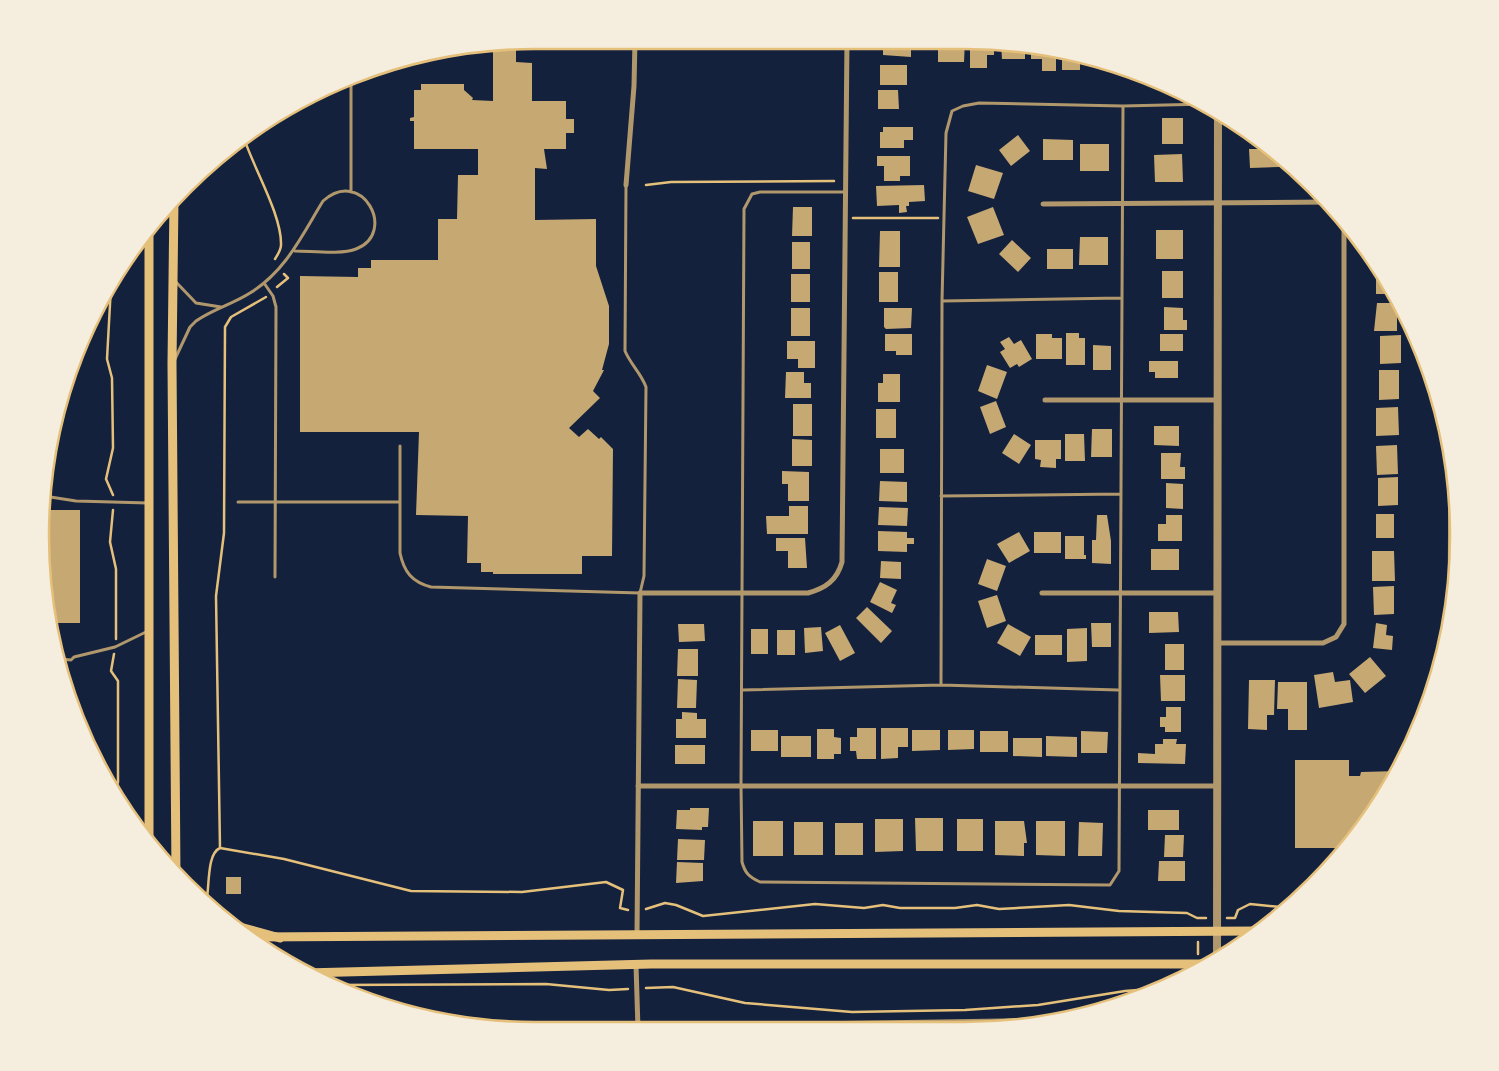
<svg xmlns="http://www.w3.org/2000/svg" width="1499" height="1071" viewBox="0 0 1499 1071" font-family="Signika,sans-serif">
<style>
.building{fill:#c6a872}
.lines{fill:none;stroke-linecap:round;stroke-linejoin:round}
.path{stroke:#e5c07b;stroke-width:2.5}
.service{stroke:#b1986c;stroke-width:3}
.minor{stroke:#b1986c;stroke-width:5}
.tertiary{stroke:#b1986c;stroke-width:8}
.secondary{stroke:#e5c07b;stroke-width:9}
.primary{stroke:#e5c07b;stroke-width:9}
.rim{fill:none;stroke:#e5c07b;stroke-width:2.5}
</style>
<rect width="100%" height="100%" fill="#14213d"/>
<!-- building -->
<path class="building" d="M880 40H911V57L883 55V50H880Z
M947 40H965L964 62H938V41Z
M970 41 994 43V55H987V68H970Z
M516 43V62L532 63V101H566V119H574V133H566V149H544L547 169 535 168V220L596 219V266L609 306V344L602 370H604L593 391 600 398 569 428 579 437 588 429 599 439 601 437 613 449 612 556H582V574H493V572H481V563H467L468 516 416 515 419 432H300V276L358 277V268H371V260H438V219H457L458 175H478V149H414V121H410V118L414 117V90H421V84H464V90L473 98 472 100 493 101V46Z
M1001 44 1025 46V59H1002Z
M1031 47 1056 49V71H1042V59H1031Z
M1062 50 1080 55V70H1062Z
M880 65H907V85H880Z
M878 90H898L899 109H878Z
M1162 118H1183V144H1162Z
M883 127H913V140H904V148H880V132H883Z
M1018 135 1030 151 1011 166 999 150Z
M1043 139 1073 140V160H1043Z
M1080 144H1109V171H1080Z
M1249 149H1270L1279 155V167L1250 168Z
M1182 154 1183 182H1155L1154 155Z
M877 156H910V176H900V181H884V166H877Z
M1282 157 1290 163 1294 167H1283Z
M976 165 1003 173 994 199 968 191Z
M924 185 925 201 909 202V206H906L907 212 899 213V205L877 206 876 186Z
M793 207H812V236H792Z
M993 207 1004 235 978 244 967 217Z
M1156 230H1183V259H1156Z
M880 231H900V267H879Z
M1080 237H1108V265H1079Z
M1012 240 1031 258 1018 272 999 254Z
M792 242H810V269H792Z
M1047 249H1073V269H1047Z
M1376 265 1393 288 1395 294H1376Z
M1162 271H1183V298H1162Z
M879 272H898V302H879Z
M791 274H810V302H791Z
M1377 303H1397V331H1374Z
M1164 307 1183 308V320H1187V330H1164Z
M791 308H810V336H791Z
M884 308H912L911 328 886 329 884 327Z
M1066 333H1079V338H1085V365H1066Z
M885 334H912V355H896V351H885Z
M1036 334H1052V338H1062V359H1036Z
M1160 334H1183V351H1160Z
M1401 335V363L1380 364V336Z
M1009 337 1014 344 1021 340 1032 359 1019 367 1017 364 1010 368 1000 352 1005 349 1000 342Z
M787 341H815V368H798V359H787Z
M1093 345 1111 346V370H1093Z
M1149 361H1178V378H1155V372H1149Z
M987 365 1007 372 997 399 978 391Z
M1379 370H1399V399L1379 400Z
M786 372H804V383H811V398H785Z
M883 374H900V402H878V383H883Z
M996 401 1006 427 990 434 980 407Z
M793 404H812V436H793Z
M1398 407 1399 435 1376 436V408Z
M876 409H896V438H876Z
M1154 426H1179V446L1154 445Z
M53 429V453H48L49 439Z
M1092 429H1112V457H1091Z
M1014 434 1031 445 1019 464 1002 453Z
M1065 434H1084L1085 461H1065Z
M792 439 812 440V466H792Z
M1035 440H1061V459H1056V468L1040 467 1041 460 1035 459Z
M1397 445 1398 474 1377 475 1376 446Z
M880 449H904V473H880Z
M1161 453H1181L1180 467H1185V479H1161Z
M782 471 809 472V501H788V484H782Z
M1398 477V505L1378 506V478Z
M880 481 907 482V502L879 501Z
M1166 483 1183 484V509L1166 508Z
M789 506H808V534H767L766 516H789Z
M879 507 908 508 907 526 878 525Z
M42 510H80V623H50L44 600 40 535Z
M1376 514H1394V538H1376Z
M1097 515H1107L1111 541V564L1092 563V540H1096Z
M1166 515H1182V541H1158V524H1166Z
M878 531 907 532V538H914V544H907V552L878 551Z
M1019 532 1030 551 1009 563 997 544Z
M1034 532H1061V553H1034Z
M1065 536H1084V555H1086V559H1065Z
M776 538H805L807 568H788V551H776Z
M1151 549H1179V570H1151Z
M1372 551H1394L1395 581H1372Z
M987 559 1006 566 997 591 978 584Z
M881 561 901 562V579L880 578Z
M880 582 897 590 891 603 896 605 892 613 870 602Z
M1394 586V614L1374 615 1373 587Z
M997 595 1006 621 987 628 978 601Z
M867 607 892 631 881 643 856 618Z
M1149 612H1178L1179 632 1149 633Z
M1091 623H1111V647H1092Z
M1376 623 1387 625 1386 635 1393 636 1392 650 1373 648Z
M678 624H704L705 641 679 642Z
M1008 624 1031 637 1020 656 997 643Z
M840 625 855 653 840 661 825 633Z
M821 627 823 651 805 653 804 628Z
M1087 628V661L1067 662V629Z
M751 629H768V654H751Z
M777 630H795V655H777Z
M1035 635H1062V655H1035Z
M1165 644H1184V670H1165Z
M678 649H698V676H677Z
M1370 657 1386 676 1365 693 1349 674Z
M1333 672 1335 682 1350 680 1353 702 1319 708 1314 675Z
M1160 675H1185V701H1161Z
M678 679 697 680 696 708H677Z
M1249 680H1275L1274 715H1267V730L1248 729Z
M1278 682H1307V730H1288V709H1277Z
M1166 707H1181V732H1165V727H1160V717H1166Z
M682 712 697 713V719H706V738H676V719H682Z
M857 728H876V759H857L856 751H850V737H857Z
M881 728H908V747H898V758L881 759Z
M817 729H834V737L841 738V754H834V759H817Z
M751 730H778V751H751Z
M912 730H940V750L912 751Z
M948 730H974V749L948 750Z
M980 731H1008V752H980Z
M1081 731 1108 732 1107 753H1081Z
M781 736H811V757H781Z
M1046 736 1077 737V757L1046 756Z
M1013 738H1042V757L1013 756Z
M1163 739H1177L1176 744H1186L1185 764 1138 763V753L1155 754V744H1163Z
M675 745H705V764H675Z
M1295 760H1349V776H1360L1361 772 1398 771 1351 843 1344 848H1295Z
M690 808H709L708 827H702V830L676 829 677 810H690Z
M1148 810H1179V830H1148Z
M915 818H943V851H916Z
M875 819H903V851L875 852Z
M957 819H983V851H957Z
M753 821H783V856H753Z
M995 821H1024L1027 843H1024V856L995 855Z
M1036 821H1065V856L1036 855Z
M794 822H823V855H794Z
M1079 822 1103 823 1102 856H1078Z
M835 823H863V855H835Z
M1165 835H1184L1183 857H1164Z
M678 839 705 840 704 860H677Z
M1159 861H1185V881H1158Z
M677 862 703 863V881L676 883Z
M226 877H241V894H226Z
M468 1023H564V1030H503Z"/>
<g class="lines">
<!-- path -->
<path class="path" d="M244 138C253 167 282 215 281 245 281 250 278 254 275 259
M646 185 671 182 834 181
M853 218H938
M111 286 107 359 112 378 113 448 106 479 113 495
M277 287 288 278 284 274
M113 510 110 542 116 569V639
M114 794 118 782V681L111 671 114 654
M220 848 216 596 224 533 225 327 231 317 266 297
M206 903C210 889 206 854 220 848L284 859 411 891 522 892 606 882 623 890 620 908 628 910
M646 909 665 903 676 905 703 916 815 904 864 908 883 905 900 908H955L977 905 999 909 1069 905 1119 911 1187 913 1197 918H1206
M1227 918H1235L1238 910 1250 904 1291 908
M1198 942V954
M330 985 546 984 609 990 628 989
M646 988 673 987 745 1003 852 1012 965 1010 1038 1005 1125 991 1163 988"/>
<!-- service -->
<path class="service" d="M351 192V76
M846 192H760L752 194 744 209 741 785 742 862C745 873 749 877 760 882L1110 885 1119 871 1123 106
M175 281 196 303 221 307
M264 283 273 296 276 307 275 577
M942 301 1121 298
M175 359 190 327 196 321C213 309 233 304 250 293 286 271 302 235 323 201 362 166 398 233 356 249 342 255 311 251 295 251
M400 446V553C404 572 412 582 431 587L640 593 644 576 646 387C641 373 631 365 625 351L626 185
M44 496 76 501 148 503
M941 496 1120 494
M238 502H400
M1449 621 1450 448
M60 659 71 660 74 657 115 647 148 631
M941 685 942 301 946 133 952 111 963 106 979 103 1123 106 1207 104
M742 690 941 685 1118 690
M745 1028 752 1024 1060 1019"/>
<!-- minor -->
<path class="minor" d="M626 185 634 86 635 40
M1043 204 1330 202
M1045 400H1218
M1042 593H1217
M1217 643H1323L1336 637 1344 624V220
M638 786H1216
M637 936 640 593H808C826 588 837 580 842 562L847 40
M636 965 638 1029"/>
<!-- tertiary -->
<path class="tertiary" d="M1217 957 1218 111"/>
<!-- secondary -->
<path class="secondary" d="M248 937 1256 931
M305 973 651 964H1206"/>
<!-- primary -->
<path class="primary" d="M174 199 172 364 176 875
M149 230V844
M229 924 280 938"/>
</g>
<!-- crop -->
<path d="M0 0H1499V1071H0ZM535 49H964A486 486 0 0 1 1450 535V536A486 486 0 0 1 964 1022H535A486 486 0 0 1 49 536V535A486 486 0 0 1 535 49Z" fill="#f5edde" fill-rule="evenodd"/>
<path class="rim" d="M535 49H964A486 486 0 0 1 1450 535V536A486 486 0 0 1 964 1022H535A486 486 0 0 1 49 536V535A486 486 0 0 1 535 49Z"/>
</svg>
